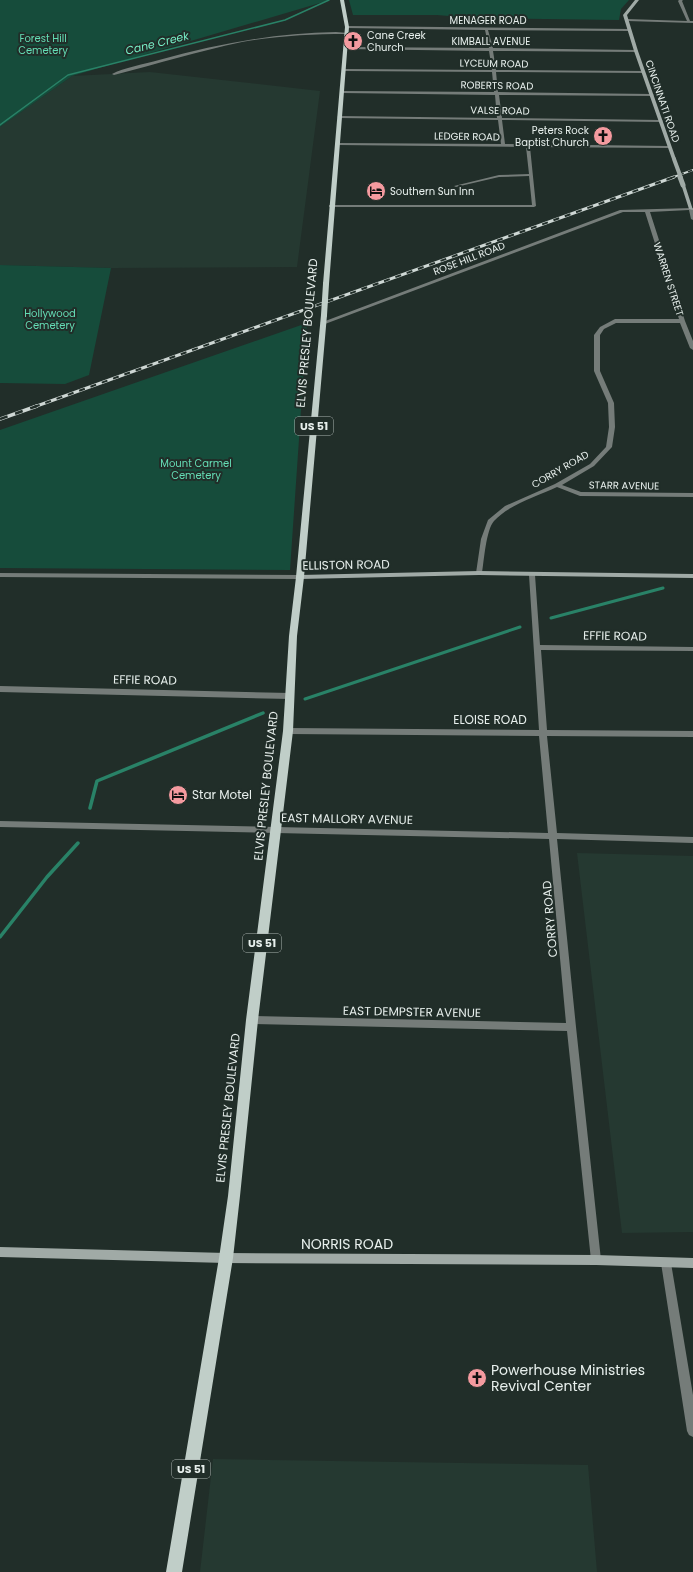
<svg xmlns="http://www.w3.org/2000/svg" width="693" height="1572" viewBox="0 0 693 1572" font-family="Poppins,sans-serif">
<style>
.built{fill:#253931}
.green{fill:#164c3b}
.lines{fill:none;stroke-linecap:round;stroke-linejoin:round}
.stream-far2{stroke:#298267;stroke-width:1.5}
.stream-far1{stroke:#298267;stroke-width:3}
.stream{stroke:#298267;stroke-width:3.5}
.street{fill:#757c79;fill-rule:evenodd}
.secondary{fill:#a0aaa6;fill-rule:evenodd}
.primary{fill:#c0cec8;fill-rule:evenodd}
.rail-far2-casing{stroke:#ced7d4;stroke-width:2}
.rail-far1-casing{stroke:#ced7d4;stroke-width:3}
.rail-casing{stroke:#ced7d4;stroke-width:3.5}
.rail-far2{stroke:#212e29;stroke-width:1.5;stroke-dasharray:4.5;stroke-linecap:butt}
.rail-far1{stroke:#212e29;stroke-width:2;stroke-dasharray:6;stroke-linecap:butt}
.rail{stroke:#212e29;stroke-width:2.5;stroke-dasharray:8;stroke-linecap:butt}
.secondary-bridge-far1{stroke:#a0aaa6;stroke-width:4}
.secondary-bridge{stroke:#a0aaa6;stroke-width:5}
.primary-bridge{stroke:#c0cec8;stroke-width:6}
.labels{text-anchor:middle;stroke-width:4;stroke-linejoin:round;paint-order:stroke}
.far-street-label{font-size:10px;fill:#e7efec;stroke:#212e29}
.far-poi-label{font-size:10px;fill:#e7efec;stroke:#212e29;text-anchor:start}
.far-park-label{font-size:10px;fill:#64ddb5;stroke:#212e29}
.far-water-label{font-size:11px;font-style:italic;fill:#76eec6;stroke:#212e29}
.shield{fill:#212e29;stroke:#acb5b2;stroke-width:1}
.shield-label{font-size:11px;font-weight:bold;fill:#e7efec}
.street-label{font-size:12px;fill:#e7efec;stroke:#212e29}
.poi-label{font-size:12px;fill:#e7efec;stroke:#212e29;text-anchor:start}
.near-street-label{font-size:14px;fill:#e7efec;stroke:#212e29}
.near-poi-label{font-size:14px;fill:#e7efec;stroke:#212e29;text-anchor:start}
</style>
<rect width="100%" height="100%" fill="#212e29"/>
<!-- built -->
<path class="built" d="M150 72 320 91 297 267 111 268 0 265V127L72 76Z
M577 853 693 856V1232L622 1233Z
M213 1459 588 1465 597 1572H200Z"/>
<!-- green -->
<path class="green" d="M0 0H330L72 76 0 127Z
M349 0H629L621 9 619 20 475 18 437 15H353Z
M0 265 111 268 89 375 65 384 0 383Z
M307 323 290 570 0 568V430Z"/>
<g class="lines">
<!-- stream-far2 -->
<path class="stream-far2" d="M0 125 68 75 285 20 329 0"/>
<!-- stream-far1 -->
<path class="stream-far1" d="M551 618 663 588
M305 699 520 627"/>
<!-- stream -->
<path class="stream" d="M90 808 97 781 263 713
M0 937 47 877 78 843"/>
<!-- street -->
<path class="street" d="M679 0H683L682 1 690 21H693V23L627 21 625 20 627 19 687 21 678 1Z
M347 26 630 29 629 31 488 30 493 48 636 50 638 51 636 52 493 51 496 70 643 71 645 72 643 73 496 72 498 92 652 94 654 95 652 96 499 95 502 118 661 120 663 121 661 122 502 120 505 144 669 146 671 147 669 148 530 147 536 206 534 207H329V205H532L529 176 499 177 456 187 454 186 499 175 529 174 526 147 338 145 336 144 338 143 501 144 498 120 339 118 337 117 339 116 497 118 495 95 342 93 340 92 342 91 494 92 492 72 344 71 342 70 344 69 492 70 489 51 345 49 343 48 345 47 489 48 485 30 346 28Z
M336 32 348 33 346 34C311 34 276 36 242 42 199 51 157 64 114 75L112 74C123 68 145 64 159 60 218 44 274 33 336 32Z
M693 208V220L691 219 689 210 650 212 685 321 693 341V350L690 348 680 323H616L604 329 600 335V371L614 403 615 427 612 447 594 466 562 485 581 492 693 493V497L580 496 557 487C538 496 508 505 494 521 486 530 484 561 482 573L479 575H477L476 573 481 539 488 520 505 506 555 484 590 464 606 447 609 427 608 403 594 371V335L600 327 615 319H679L645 212H623L325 324 320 323 620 210Z
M0 573 300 575 303 577 300 579 0 577Z
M530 573H534L535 575 540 645 693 647V651L541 650 547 730 693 731V737L547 736 557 833 693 837V843L557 839 576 1027 601 1260 600 1264 596 1265 592 1264 591 1260 567 1031 252 1024 249 1023 247 1020 249 1017 252 1016 566 1023 549 839 0 827V821L548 833 539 736 288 734 284 731 288 728 539 730 529 575Z
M0 686 290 693 294 696 290 699 0 692Z
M666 1258 670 1259 671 1263 693 1395V1437L689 1435 687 1431 661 1263 662 1259Z"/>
<!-- secondary -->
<path class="secondary" d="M635 0H639L627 15 638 51 676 159 674 160 672 159 634 51 623 15Z
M681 184 685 185 693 210 689 209Z
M479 571 693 574V578L479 575 300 579 297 577 300 575Z
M0 1247 226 1253 596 1255 693 1258V1268L596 1265 226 1263 0 1257Z"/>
<!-- primary -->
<path class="primary" d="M340 0H344L349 27 329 284 326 286 323 284 345 27Z
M324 313 327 315 304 577 297 636 293 731 258 1020 240 1196 233 1258 182 1572H166L219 1258 228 1196 246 1020 283 731 289 636 296 577 321 315Z"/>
<!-- rail-far2 casing -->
<g class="rail-far2-casing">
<path id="rail-far2" d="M671 178 693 170"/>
</g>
<!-- rail-far1 casing -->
<g class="rail-far1-casing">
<path id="rail-far1" d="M34 407 674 177"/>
</g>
<!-- rail casing -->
<g class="rail-casing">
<path id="rail" d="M0 419 37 406"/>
</g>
<!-- rail-far2 -->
<use href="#rail-far2" class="rail-far2"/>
<!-- rail-far1 -->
<use href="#rail-far1" class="rail-far1"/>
<!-- rail -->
<use href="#rail" class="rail"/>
<!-- secondary-bridge-far1 -->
<path class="secondary-bridge-far1" d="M674 159 681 178"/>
<!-- secondary-bridge -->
<path class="secondary-bridge" d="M680 177 683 185"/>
<!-- primary-bridge -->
<path class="primary-bridge" d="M324 315 326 284"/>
</g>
<!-- icons -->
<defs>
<g id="church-disc" transform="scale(1)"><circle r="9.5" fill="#f49a9f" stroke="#212e29"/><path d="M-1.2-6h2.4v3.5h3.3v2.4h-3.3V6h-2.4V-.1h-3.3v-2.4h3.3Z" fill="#111"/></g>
<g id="hotel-disc" transform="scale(1)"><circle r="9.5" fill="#f49a9f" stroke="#212e29"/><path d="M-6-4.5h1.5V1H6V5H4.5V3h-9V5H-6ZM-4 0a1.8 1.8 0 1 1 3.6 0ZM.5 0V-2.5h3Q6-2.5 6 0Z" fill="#111"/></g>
</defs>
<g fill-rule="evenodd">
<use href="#church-disc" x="353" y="41"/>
<use href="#church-disc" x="603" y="136"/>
<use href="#hotel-disc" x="376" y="191"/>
<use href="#hotel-disc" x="178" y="795"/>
<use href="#church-disc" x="477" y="1378"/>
</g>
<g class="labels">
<!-- far-street labels -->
<g class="far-street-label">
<text x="488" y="24">MENAGER ROAD</text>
<text x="491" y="45">KIMBALL AVENUE</text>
<text transform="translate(494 63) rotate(1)" y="4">LYCEUM ROAD</text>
<text transform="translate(497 85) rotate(1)" y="4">ROBERTS ROAD</text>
<text transform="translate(663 101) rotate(71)" y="4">CINCINNATI ROAD</text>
<text transform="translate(500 110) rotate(1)" y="4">VALSE ROAD</text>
<text transform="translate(467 136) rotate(1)" y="4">LEDGER ROAD</text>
<text transform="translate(469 258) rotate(-21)" y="4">ROSE HILL ROAD</text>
<text transform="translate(669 279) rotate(72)" y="4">WARREN STREET</text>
<text transform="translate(560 469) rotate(-30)" y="4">CORRY ROAD</text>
<text transform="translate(624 485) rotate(1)" y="4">STARR AVENUE</text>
</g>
<!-- far-poi labels -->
<g class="far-poi-label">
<text x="367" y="39">Cane Creek<tspan x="367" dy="12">Church</tspan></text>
<text x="589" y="134" text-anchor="end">Peters Rock<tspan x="589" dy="12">Baptist Church</tspan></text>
<text x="390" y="195">Southern Sun Inn</text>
</g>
<!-- far-park labels -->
<g class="far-park-label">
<text x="43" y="42">Forest Hill<tspan x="43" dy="12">Cemetery</tspan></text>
<text x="50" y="317">Hollywood<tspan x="50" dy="12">Cemetery</tspan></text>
<text x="196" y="467">Mount Carmel<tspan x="196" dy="12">Cemetery</tspan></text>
</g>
<!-- far-water labels -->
<g class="far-water-label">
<text transform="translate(157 43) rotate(-14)" y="4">Cane Creek</text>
</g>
<!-- shield labels -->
<g class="shield">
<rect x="295" y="417" width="38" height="18" rx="3"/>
<rect x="243" y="934" width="38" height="18" rx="3"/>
<rect x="172" y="1460" width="38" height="18" rx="3"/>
</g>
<g class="shield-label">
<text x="314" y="430">US 51</text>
<text x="262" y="947">US 51</text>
<text x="191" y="1473">US 51</text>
</g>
<!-- street labels -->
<g class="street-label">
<text transform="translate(307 333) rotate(-85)" y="4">ELVIS PRESLEY BOULEVARD</text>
<text transform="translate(346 565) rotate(-1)" y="4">ELLISTON ROAD</text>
<text transform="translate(615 636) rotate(1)" y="4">EFFIE ROAD</text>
<text transform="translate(145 680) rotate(1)" y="4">EFFIE ROAD</text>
<text x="490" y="724">ELOISE ROAD</text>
<text transform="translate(266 786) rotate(-84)" y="4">ELVIS PRESLEY BOULEVARD</text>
<text transform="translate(347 819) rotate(1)" y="4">EAST MALLORY AVENUE</text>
<text transform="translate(550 919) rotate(-95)" y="4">CORRY ROAD</text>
<text transform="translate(412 1012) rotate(1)" y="4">EAST DEMPSTER AVENUE</text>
<text transform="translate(228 1108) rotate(-84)" y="4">ELVIS PRESLEY BOULEVARD</text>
</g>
<!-- poi labels -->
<g class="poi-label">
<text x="192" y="799">Star Motel</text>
</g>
<!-- near-street labels -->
<g class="near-street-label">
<text x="347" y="1249">NORRIS ROAD</text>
</g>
<!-- near-poi labels -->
<g class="near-poi-label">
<text x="491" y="1375">Powerhouse Ministries<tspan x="491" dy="16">Revival Center</tspan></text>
</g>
</g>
</svg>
